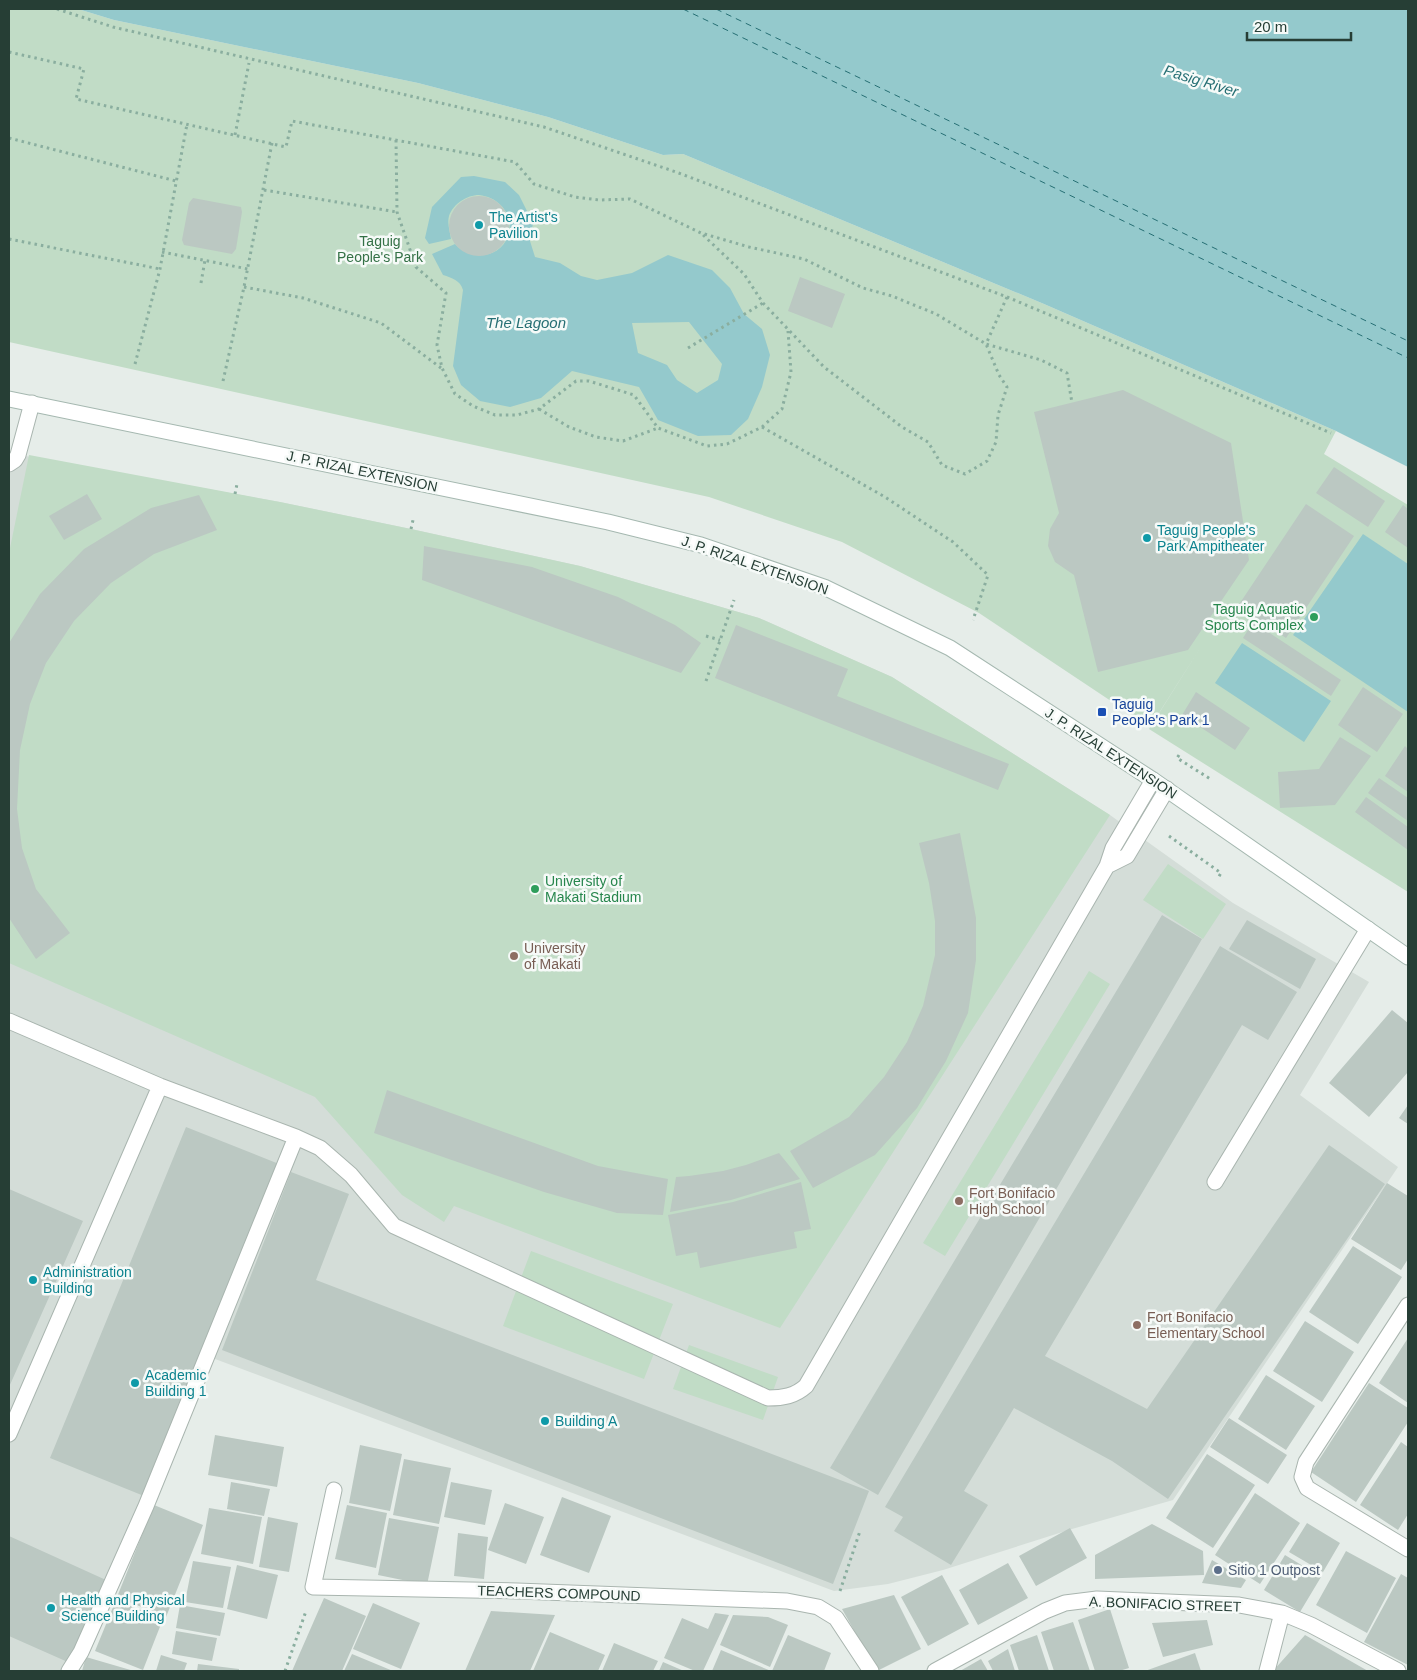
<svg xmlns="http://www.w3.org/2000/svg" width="1417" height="1680" viewBox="0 0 1417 1680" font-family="Arial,sans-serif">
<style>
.built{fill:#d4ddd8}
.green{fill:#c1dcc6}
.water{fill:#94c9cc;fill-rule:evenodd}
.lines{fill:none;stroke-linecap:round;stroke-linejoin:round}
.ferry{stroke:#266f74;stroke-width:1;stroke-dasharray:6 5;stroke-linecap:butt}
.building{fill:#bbc8c2}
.service-casing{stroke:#a9b5af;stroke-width:17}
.minor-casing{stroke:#a9b5af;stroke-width:17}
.secondary-casing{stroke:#a5b8b0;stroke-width:17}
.path{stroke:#8aae9f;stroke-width:3;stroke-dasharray:2.5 4;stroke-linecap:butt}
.service{stroke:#fff;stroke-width:15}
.minor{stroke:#fff;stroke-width:15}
.secondary{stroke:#fff;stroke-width:15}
.culture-dot{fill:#0f9aa8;stroke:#f6faf8;stroke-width:2}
.leisure-dot{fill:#2e9e5b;stroke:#f6faf8;stroke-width:2}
.transit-dot{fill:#1a4fb4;stroke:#f6faf8;stroke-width:2}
.education-dot{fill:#8d6e63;stroke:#f6faf8;stroke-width:2}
.service-dot{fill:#5c6f8a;stroke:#f6faf8;stroke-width:2}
.labels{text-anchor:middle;stroke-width:5;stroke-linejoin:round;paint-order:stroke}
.culture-label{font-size:14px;fill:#0d838f;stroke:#f6faf8;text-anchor:start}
.park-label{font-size:14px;fill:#347146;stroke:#f6faf8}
.street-label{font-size:14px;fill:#263e35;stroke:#f6faf8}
.leisure-label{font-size:14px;fill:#27864d;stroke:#f6faf8;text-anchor:end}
.transit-label{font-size:14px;fill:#164399;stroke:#f6faf8;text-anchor:start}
.education-label{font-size:14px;fill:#785e54;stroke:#f6faf8;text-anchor:start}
.service-label{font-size:14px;fill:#4e5e75;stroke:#f6faf8;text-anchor:start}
.water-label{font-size:15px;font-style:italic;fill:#266f74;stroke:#f6faf8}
</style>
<rect width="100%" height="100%" fill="#e6ede9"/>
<!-- built -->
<path class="built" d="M9 453 280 502 411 529 580 566 759 618 892 677 1110 815 1233 903 1369 982 1300 1095 1398 1167 1173 1500 1072 1529 943 1570 888 1584 834 1591 207 1356 78 1671H9Z"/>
<!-- green -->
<path class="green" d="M9 9H78L114 20 418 83 548 117 663 155 683 154 1044 304 1336 431 1324 454 1408 505V892L1149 729 1204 642 1150 727 979 613 842 542 709 497 9 342Z
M29 455 280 502 411 529 580 566 759 618 892 677 1110 815 780 1328 454 1206 444 1222 402 1195 315 1097 9 963V553Z
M1168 864 1226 904 1203 939 1143 900Z
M1089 971 1110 984 945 1256 923 1243Z
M531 1251 673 1304 644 1379 503 1326Z
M689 1345 778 1377 763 1420 673 1389Z"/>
<!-- water -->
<path class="water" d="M78 9H1408V467L1336 431 1044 304 683 154 663 155 548 117 418 83 114 20Z
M474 176 505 182 519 195 533 223 530 241 535 257 560 263 581 276 597 280 632 273 668 255 712 270 730 288 744 314 762 329 770 355 762 387 748 419 731 435 698 436 658 420 639 387 572 371 541 398 510 407 480 401 461 385 453 366 463 290C460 280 452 278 443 275L432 254 455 244C470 261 500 259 508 236 515 215 499 197 479 195 467 195 453 204 449 216 447 224 450 231 451 239L429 244 425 238 432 207 461 177ZM689 322 722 364 718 380 697 393 677 380 667 365 638 353 632 323Z
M1363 534 1408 564V712L1293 635Z
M1242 643 1331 701 1304 742 1215 683Z"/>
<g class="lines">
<!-- ferry -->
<path class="ferry" d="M683 9 1408 358
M716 9 1408 341"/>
</g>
<!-- building -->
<path class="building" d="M449 226a30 30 0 1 1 60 0a30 30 0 1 1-60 0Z
M193 198 241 207 242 212 236 249 232 254 184 245 182 240 189 203Z
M800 277 845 294 832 328 788 311Z
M1123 390 1231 443 1249 560 1188 650 1098 672 1074 575 1055 562 1048 546 1050 529 1059 513 1034 412Z
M1334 467 1385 501 1368 527 1316 493Z
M87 494 102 519 64 540 49 516Z
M199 495 217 530 154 554 111 583 74 621 46 663 30 704 20 750 17 809 22 848 36 889 70 933 36 959 9 918V643L40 594 84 549 151 508Z
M1306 504 1354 536 1286 638 1238 606Z
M1403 505 1408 509V548L1385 532Z
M424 546 532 567 618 597 675 625 701 643 681 673 422 580Z
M1253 622 1341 680 1331 696 1243 638Z
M736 625 848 669 837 696 1009 764 998 790 715 678Z
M1363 687 1403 714 1377 752 1338 725Z
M1196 692 1250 728 1235 750 1182 715Z
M1340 737 1371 756 1335 805 1280 808 1278 772 1319 769Z
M1405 746 1408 749V792L1385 776Z
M1379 778 1408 798V821L1368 793Z
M1366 797 1408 827V850L1355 812Z
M960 833 976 918V960L968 1013 946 1061 917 1108 875 1155 813 1188 790 1151 849 1117 884 1077 907 1042 923 1006 935 955V921L929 883 919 843Z
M1162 915 1202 939 878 1495 830 1468Z
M1247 920 1316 959 1300 989 1229 949Z
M1220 946 1297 992 1268 1040 1242 1025 1045 1356 1147 1409 1329 1145 1385 1184 1168 1499 1112 1461 1014 1408 964 1491 988 1505 951 1565 894 1531 903 1517 885 1507Z
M1392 1010 1408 1023V1072L1369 1117 1329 1083Z
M387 1090 598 1166 668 1179 663 1215 617 1213 544 1192 374 1133Z
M1408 1105V1124L1399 1118Z
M186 1127 279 1164 144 1496 50 1458Z
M779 1153 800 1179 731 1200 670 1212 676 1177 689 1176 723 1171 746 1165Z
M291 1172 349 1194 316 1280 869 1491 833 1584 222 1350Z
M801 1182 811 1229 794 1232 797 1248 700 1268 697 1252 676 1256 668 1215 733 1202Z
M1387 1183 1408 1196V1259L1401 1270 1351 1239Z
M9 1189 83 1221 9 1387Z
M1353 1246 1402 1277 1358 1344 1309 1312Z
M1305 1321 1354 1352 1322 1402 1273 1371Z
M1408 1338V1403L1379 1383Z
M1266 1375 1315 1406 1286 1450 1238 1419Z
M1369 1383 1408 1408V1422L1356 1502 1311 1472Z
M1229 1418 1287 1455 1268 1484 1210 1447Z
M215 1435 284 1447 277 1487 208 1475Z
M1401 1442 1408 1447V1514L1398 1530 1360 1505Z
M360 1445 402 1454 390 1511 349 1503Z
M1207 1454 1255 1485 1213 1548 1166 1518Z
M404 1459 451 1468 439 1524 393 1515Z
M231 1482 270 1489 264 1516 227 1509Z
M451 1482 492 1490 485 1525 444 1517Z
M1255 1493 1300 1523 1260 1584 1215 1555Z
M562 1497 611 1516 589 1573 540 1555Z
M505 1503 544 1517 526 1564 488 1550Z
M154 1505 203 1525 166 1617 117 1597Z
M347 1505 387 1513 376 1568 335 1559Z
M209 1508 262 1517 253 1564 201 1554Z
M268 1517 298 1523 289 1572 259 1567Z
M389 1518 439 1527 427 1585 378 1575Z
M1307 1523 1340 1543 1323 1572 1289 1552Z
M1152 1524 1203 1551 1204 1575 1095 1579V1555Z
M1070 1528 1087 1558 1036 1586 1019 1556Z
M458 1533 488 1537 484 1579 454 1576Z
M9 1536 106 1580 70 1663 9 1636Z
M1346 1551 1396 1578 1367 1633 1316 1605Z
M1285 1555 1321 1577 1300 1612 1264 1590Z
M1212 1560 1246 1580 1241 1588 1202 1583Z
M193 1561 231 1567 223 1608 185 1602Z
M1008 1563 1028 1598 978 1625 959 1590Z
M237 1565 278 1575 267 1619 227 1609Z
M1401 1574 1408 1578V1665L1364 1642Z
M942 1575 969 1624 928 1646 901 1597Z
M894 1595 921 1649 877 1671 842 1609Z
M324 1598 366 1616 342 1671H292Z
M116 1600 163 1619 143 1670 95 1651Z
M373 1603 420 1623 401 1669 353 1649Z
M180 1605 225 1613 220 1636 176 1628Z
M1110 1609 1129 1668 1119 1671H1095L1078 1620Z
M491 1611 555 1615 530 1671H465Z
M715 1613 729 1615 703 1671H695L664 1658 682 1618 708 1629Z
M733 1615 768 1617 788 1625 770 1667 720 1645Z
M1207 1620 1213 1645 1163 1657 1152 1623Z
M1073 1622 1090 1671H1054L1041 1632Z
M176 1631 217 1638 212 1661 172 1654Z
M550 1632 605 1655 598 1671H533Z
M788 1635 831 1653 824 1671H772Z
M1037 1635 1049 1671H1019L1010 1645Z
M1305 1635 1368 1671H1273Z
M614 1643 658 1661 653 1671H602Z
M1008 1649 1015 1671H993L988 1661Z
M721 1650 771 1671H712Z
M1195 1653 1201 1671H1145Z
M352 1654 393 1671H344Z
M161 1655 187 1663 184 1671H156Z
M86 1657 134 1671H82Z
M981 1659 988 1671H960Z
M663 1662 684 1671H659Z
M198 1664 239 1669V1671H197Z"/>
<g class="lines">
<!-- service casing -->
<g class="service-casing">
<path id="service" d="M9 464 15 460 18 455 32 403
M1107 866 1127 856 1167 789
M9 1021 160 1086 296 1137 320 1148 351 1175 394 1226 768 1398C783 1398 795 1396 806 1386L1107 866 1113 848 1153 780
M1215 1182 1368 929
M9 1434 160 1086
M69 1671 81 1652 146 1506 296 1137"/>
</g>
<!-- minor casing -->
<g class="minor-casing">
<path id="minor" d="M1408 1305 1306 1462 1302 1477 1307 1488 1408 1549
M334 1490 313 1587 517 1591 787 1601 818 1607 836 1618 871 1671
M935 1671 1045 1611 1065 1603 1097 1599 1239 1605 1282 1613 1311 1625 1398 1671
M1267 1671 1282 1613"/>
</g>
<!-- secondary casing -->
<g class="secondary-casing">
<path id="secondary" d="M9 399 608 522 701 545 824 587 950 648 1153 780 1408 957"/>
</g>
<!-- path -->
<path class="path" d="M57 9 113 27 544 127 676 172 1007 297 1331 433
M9 52 84 69 76 99 286 147 292 121 515 162 534 184 575 197 599 200 630 199 701 233 749 247 804 259 863 288 892 296 936 314 986 344 999 375 1007 387 998 415 996 442 987 461 965 474 942 465 928 442 902 427 824 367 763 303 744 274 701 233
M235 135 249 63
M9 138 176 181
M396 140 397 212 416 267 446 293 437 345 442 368 455 394 473 406 495 415H517L539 409 576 381H589L634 395 658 428 707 446 727 444 762 427 885 497 953 542 988 575 973 620
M264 190 397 212
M9 239 160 269
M162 252 248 269
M201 283 205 260
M244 287 303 298 381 323 441 368
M1007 297 986 344 1041 360 1067 373 1072 403
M688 348 763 303
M135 364 160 269 187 124
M223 381 244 287 272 143
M539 409 569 427 596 437 623 441 658 428
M762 427 782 409 791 372 788 331
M235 494 237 484
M411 529 413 520
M706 636 720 640
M706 681 734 600
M1179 755 1177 758 1212 780
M1169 836 1221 873 1218 878
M840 1591 860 1531
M285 1671 306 1611"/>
<!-- service -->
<use href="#service" class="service"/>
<!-- minor -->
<use href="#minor" class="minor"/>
<!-- secondary -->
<use href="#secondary" class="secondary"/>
</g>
<!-- markers -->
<g class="culture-dot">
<circle cx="479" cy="225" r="5"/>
<circle cx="1147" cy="538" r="5"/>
<circle cx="33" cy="1280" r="5"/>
<circle cx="135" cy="1383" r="5"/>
<circle cx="545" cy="1421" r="5"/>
<circle cx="51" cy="1608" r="5"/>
</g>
<g class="leisure-dot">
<circle cx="1314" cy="617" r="5"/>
<circle cx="535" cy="889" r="5"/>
</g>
<rect class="transit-dot" x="1097" y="707" width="10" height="10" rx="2.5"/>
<g class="education-dot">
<circle cx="514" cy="956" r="5"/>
<circle cx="959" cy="1201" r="5"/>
<circle cx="1137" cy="1325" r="5"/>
</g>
<circle class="service-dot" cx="1218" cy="1570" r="5"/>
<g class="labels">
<!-- culture labels -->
<g class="culture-label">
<text x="489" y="222">The Artist's<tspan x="489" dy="16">Pavilion</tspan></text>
<text x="1157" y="535">Taguig People's<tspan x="1157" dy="16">Park Ampitheater</tspan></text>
<text x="43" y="1277">Administration<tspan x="43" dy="16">Building</tspan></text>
<text x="145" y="1380">Academic<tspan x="145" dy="16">Building 1</tspan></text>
<text x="555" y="1426">Building A</text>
<text x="61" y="1605">Health and Physical<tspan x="61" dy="16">Science Building</tspan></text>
</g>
<!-- park labels -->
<g class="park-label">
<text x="380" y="246">Taguig<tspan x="380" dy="16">People's Park</tspan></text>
</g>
<!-- street labels -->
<g class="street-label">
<text transform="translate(362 471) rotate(12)" y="5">J. P. RIZAL EXTENSION</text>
<text transform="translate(755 565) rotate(19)" y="5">J. P. RIZAL EXTENSION</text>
<text transform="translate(1111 753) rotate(33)" y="5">J. P. RIZAL EXTENSION</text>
<text transform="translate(559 1593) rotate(2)" y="5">TEACHERS COMPOUND</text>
<text transform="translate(1165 1604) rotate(2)" y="5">A. BONIFACIO STREET</text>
</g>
<!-- leisure labels -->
<g class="leisure-label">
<text x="1304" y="614">Taguig Aquatic<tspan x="1304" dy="16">Sports Complex</tspan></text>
<text x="545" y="886" text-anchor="start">University of<tspan x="545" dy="16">Makati Stadium</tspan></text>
</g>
<!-- transit labels -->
<g class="transit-label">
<text x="1112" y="709">Taguig<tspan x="1112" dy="16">People's Park 1</tspan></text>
</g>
<!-- education labels -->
<g class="education-label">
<text x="524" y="953">University<tspan x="524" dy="16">of Makati</tspan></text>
<text x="969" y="1198">Fort Bonifacio<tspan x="969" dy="16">High School</tspan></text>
<text x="1147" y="1322">Fort Bonifacio<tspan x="1147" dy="16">Elementary School</tspan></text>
</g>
<!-- service labels -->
<g class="service-label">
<text x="1228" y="1575">Sitio 1 Outpost</text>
</g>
<!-- water labels -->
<g class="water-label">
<text transform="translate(1201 81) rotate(17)" y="5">Pasig River</text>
<text x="526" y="328">The Lagoon</text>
</g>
</g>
<!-- border -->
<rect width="1417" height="1680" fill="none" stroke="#263e35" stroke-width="20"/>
<!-- scale -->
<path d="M1247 32v8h104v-8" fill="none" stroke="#263e35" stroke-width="2.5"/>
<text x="1254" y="32" font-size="15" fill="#263e35" stroke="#f6faf8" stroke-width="4" paint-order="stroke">20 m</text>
</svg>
